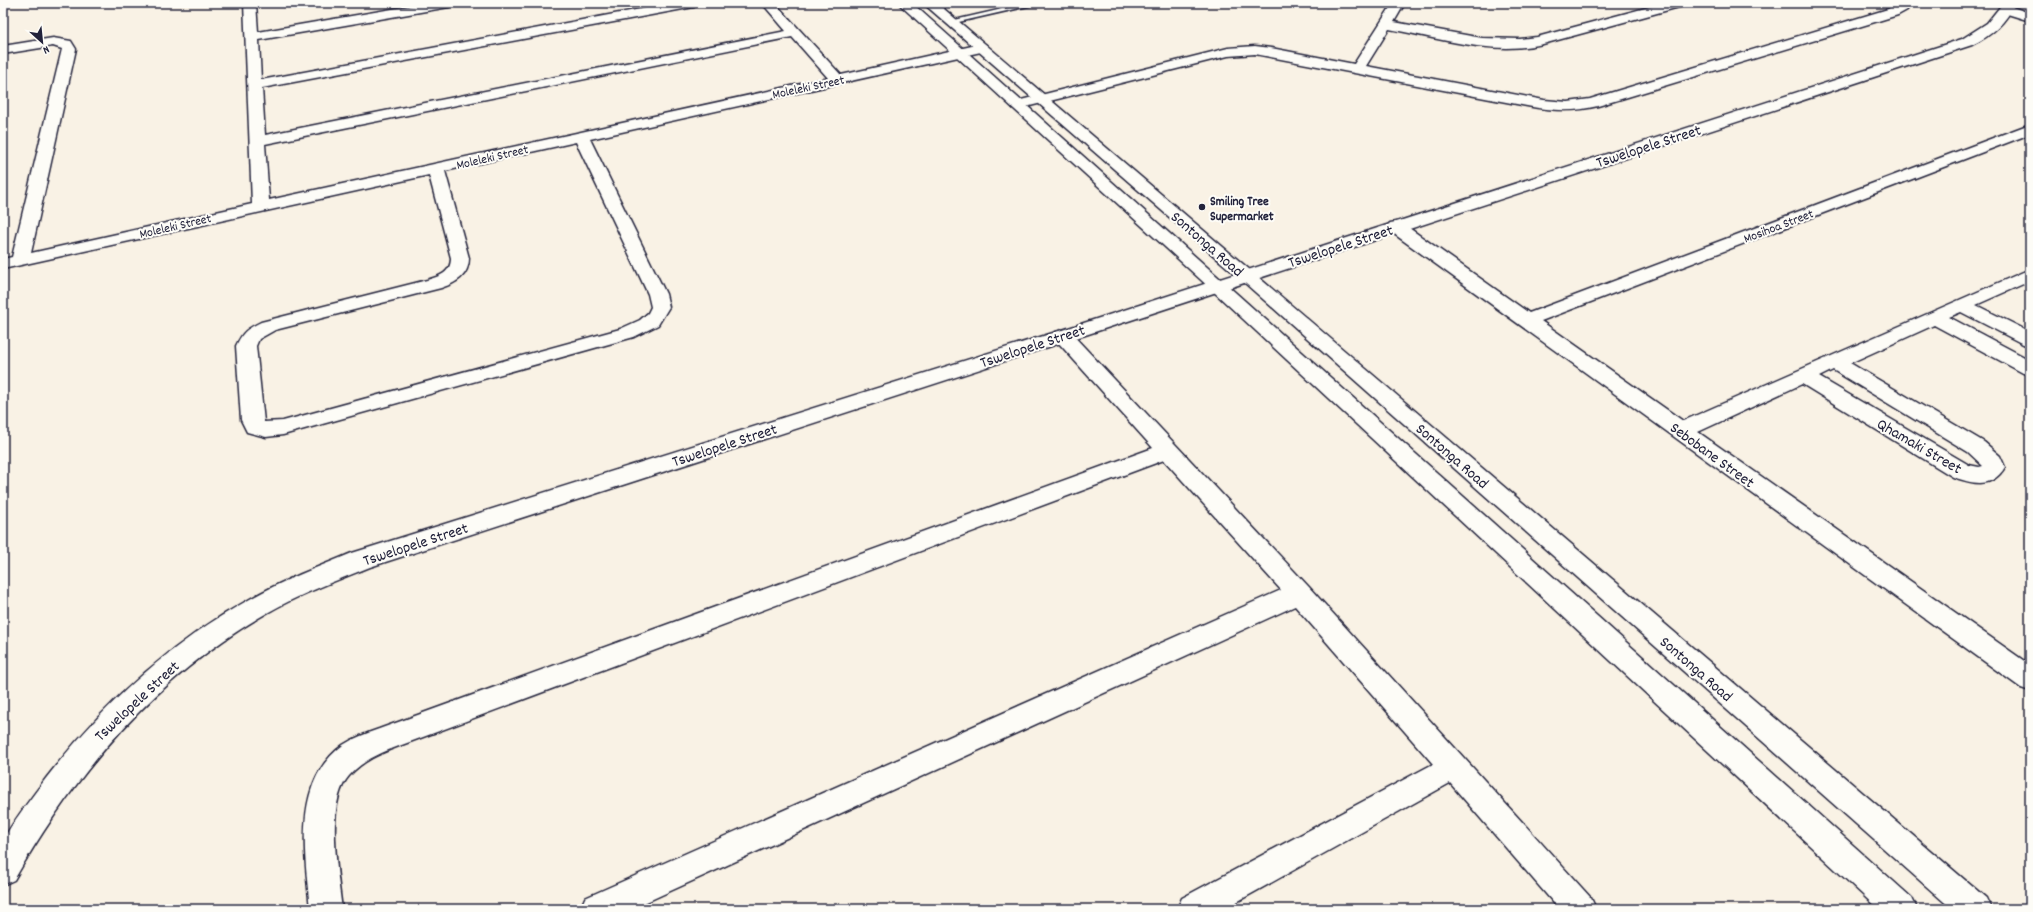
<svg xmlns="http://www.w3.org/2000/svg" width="2033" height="912" viewBox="0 0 2033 912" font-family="Dekko,sans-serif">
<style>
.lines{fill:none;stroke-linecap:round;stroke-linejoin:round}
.service-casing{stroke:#22223b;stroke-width:3}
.minor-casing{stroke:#22223b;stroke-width:3}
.tertiary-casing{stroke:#22223b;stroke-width:3}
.secondary-casing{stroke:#22223b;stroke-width:3}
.service{fill:#fdfcf7;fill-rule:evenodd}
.minor{fill:#fdfcf7;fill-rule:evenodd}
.tertiary{fill:#fdfcf7;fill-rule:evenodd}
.secondary{fill:#fdfcf7;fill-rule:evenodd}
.poi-dot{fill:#22223b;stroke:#fdfcf7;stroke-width:1.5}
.labels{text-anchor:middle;stroke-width:4;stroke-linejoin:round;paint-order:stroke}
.far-street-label{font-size:13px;fill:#22223b;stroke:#fdfcf7}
.far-poi-label{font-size:13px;font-weight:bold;fill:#22223b;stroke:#fdfcf7;text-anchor:start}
.street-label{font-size:16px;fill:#22223b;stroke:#fdfcf7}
</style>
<rect width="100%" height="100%" fill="#f9f2e5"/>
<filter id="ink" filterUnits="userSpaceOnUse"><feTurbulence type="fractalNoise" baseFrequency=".025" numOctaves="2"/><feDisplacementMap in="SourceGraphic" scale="8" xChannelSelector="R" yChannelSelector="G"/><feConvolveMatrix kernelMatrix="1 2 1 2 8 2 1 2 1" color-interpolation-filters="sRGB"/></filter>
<g filter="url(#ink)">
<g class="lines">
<!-- service casing -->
<g class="service-casing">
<path id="service" d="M1029 3H1042L950 24 946 22Z"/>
</g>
<!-- minor casing -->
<g class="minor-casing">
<path id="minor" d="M244 3H256L258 32 427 3H455L449 7 259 40 261 80 673 3H700L694 7 262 88 265 135 786 31 762 3H775L841 75 981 44 986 45 988 48 986 51 981 52 590 139 666 294 669 307 658 325 634 337 283 435 266 437 247 432 241 420 236 346C243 331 247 329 261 322L427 280C440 276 451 273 451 258L429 175 3 269V259L12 257 62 49 53 46 3 54V46L53 38 71 41 76 49 31 253 252 204ZM792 37 828 78 269 200 265 144ZM576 142 648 294 651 307 648 313 640 320 620 329 283 421 264 422 256 346 259 339 275 330 441 288C456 283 469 276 469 258L445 171Z
M1393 3H1405L1394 22 1482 38 1520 39 1537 37 1664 3H1685L1683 6 1543 44C1493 56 1438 38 1389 29L1366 66 1544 100 1568 102 1590 99 1888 9 1898 3H1910L1907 10 1898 15 1598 106C1574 112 1552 111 1527 106L1255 54 1228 56 1018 109 1013 108 1011 105 1013 102 1228 48 1255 46 1271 48 1354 64Z
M2006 5 2030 13V21L2001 12 2000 9Z
M2030 124V134L1541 321 1683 421 2030 269V281L1976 305 2030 332V346L2023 344 1961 312 1949 317 2030 360V374L2023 373 1934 325 1850 363 1984 442 2000 456 2005 467C1992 489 1974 484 1953 477L1802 384 1698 432 2030 665V691L2021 688 1390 231 1387 227 1390 223 1396 222 1402 223 1529 313ZM1833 370 1968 452 1983 466 1979 467 1969 465 1819 377Z
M1063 330 1070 332 1308 586 1591 898 1596 909H1559L1450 783 1224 909H1177L1182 898 1433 764 1295 606 631 909H580L585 898 1281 590 1164 460 399 746C380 753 362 761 349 776 325 803 338 875 342 909H310C305 855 292 782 343 745 354 738 367 733 379 729L1153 448 1056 340 1053 336 1056 332Z"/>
</g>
<!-- tertiary casing -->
<g class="tertiary-casing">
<path id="tertiary" d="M2003 3H2015C2006 23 1991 36 1972 45L1070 340 370 567C335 581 300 594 267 613 156 677 77 770 14 880L3 885C3 872 0 855 3 842 6 830 38 789 47 777 103 705 170 643 250 599 283 580 318 567 352 553L1056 332 1962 39 1987 23Z"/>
</g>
<!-- secondary casing -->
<g class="secondary-casing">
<path id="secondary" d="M898 3H912L1912 898 1917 909H1878L1200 279Z
M923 3H937L1986 898 1991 909H1952L1229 269Z"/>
</g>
<!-- service -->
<use href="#service" class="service"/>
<!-- minor -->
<use href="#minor" class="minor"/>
<!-- tertiary -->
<use href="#tertiary" class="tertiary"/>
<!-- secondary -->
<use href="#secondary" class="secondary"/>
</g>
</g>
<!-- markers -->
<circle class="poi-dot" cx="1202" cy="207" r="4"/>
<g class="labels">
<!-- far-street labels -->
<g class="far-street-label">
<text transform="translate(808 86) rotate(-12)" y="5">Moleleki Street</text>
<text transform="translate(492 156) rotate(-13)" y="5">Moleleki Street</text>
<text transform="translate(175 225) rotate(-13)" y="5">Moleleki Street</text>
<text transform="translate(1778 225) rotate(-21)" y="5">Mosihoa Street</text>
</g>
<!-- far-poi labels -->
<g class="far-poi-label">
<text x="1210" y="205">Smiling Tree<tspan x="1210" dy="15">Supermarket</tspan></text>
</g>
<!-- street labels -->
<g class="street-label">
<text transform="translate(1648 145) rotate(-18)" y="6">Tswelopele Street</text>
<text transform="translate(1208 243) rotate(41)" y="6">Sontonga Road</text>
<text transform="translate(1340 245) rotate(-18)" y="6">Tswelopele Street</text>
<text transform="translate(1032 345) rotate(-18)" y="6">Tswelopele Street</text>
<text transform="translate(724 444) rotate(-18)" y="6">Tswelopele Street</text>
<text transform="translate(1920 445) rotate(30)" y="6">Qhamaki Street</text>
<text transform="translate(1713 454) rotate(36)" y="6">Sebobane Street</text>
<text transform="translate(1453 455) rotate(41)" y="6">Sontonga Road</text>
<text transform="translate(415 543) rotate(-18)" y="6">Tswelopele Street</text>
<text transform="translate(1697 668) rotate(41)" y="6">Sontonga Road</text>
<text transform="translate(136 700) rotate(-43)" y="6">Tswelopele Street</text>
</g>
</g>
<!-- margin -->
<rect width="2033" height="912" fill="none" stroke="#fdfcf7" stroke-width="16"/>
<rect x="8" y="8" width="2017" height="896" fill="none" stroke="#22223b" stroke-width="1.5" filter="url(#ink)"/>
<!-- north arrow -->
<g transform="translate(42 42) rotate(153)" stroke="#fdfcf7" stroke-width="3" paint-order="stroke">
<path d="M0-3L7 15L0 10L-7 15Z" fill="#22223b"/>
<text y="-6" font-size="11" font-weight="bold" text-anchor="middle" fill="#22223b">N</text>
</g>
</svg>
